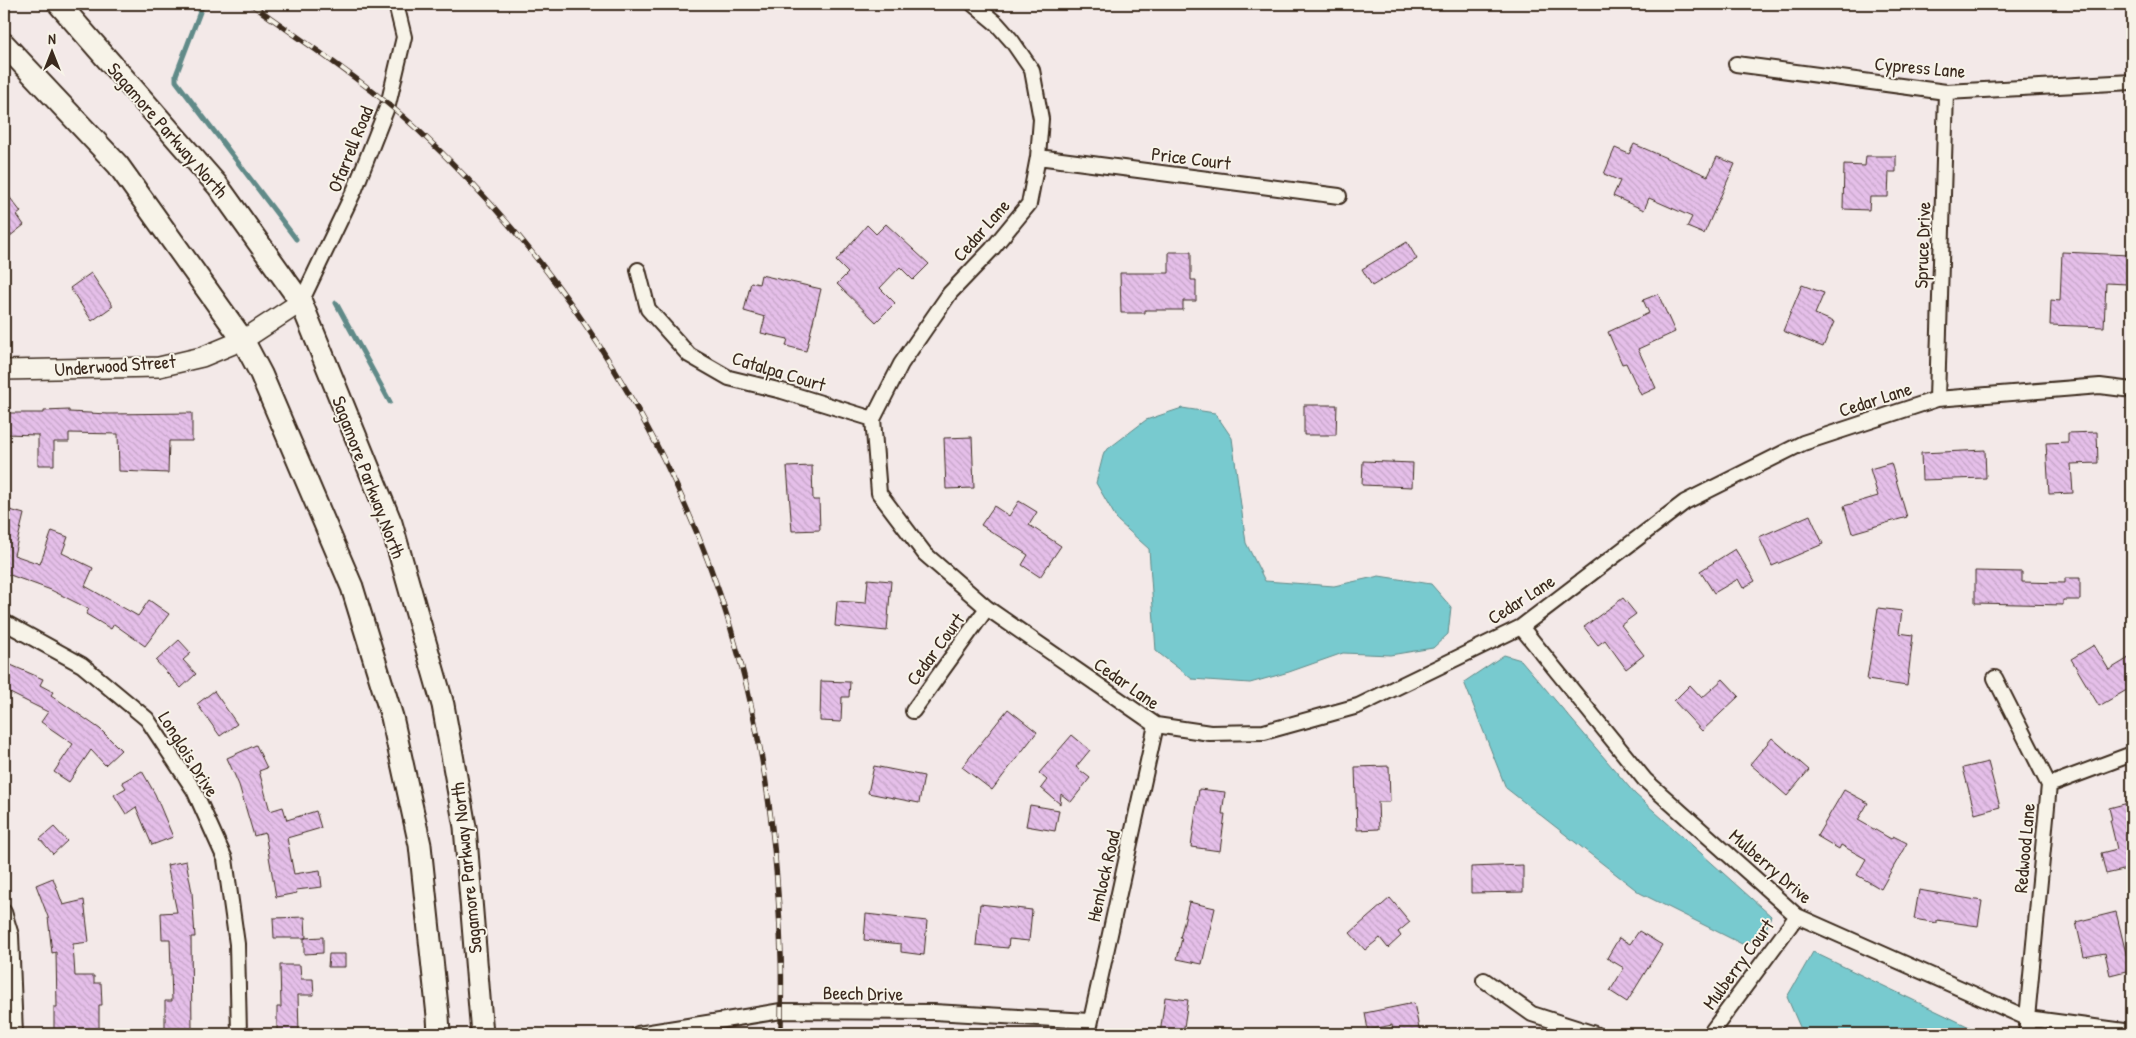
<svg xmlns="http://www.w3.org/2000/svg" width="2136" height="1038" viewBox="0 0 2136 1038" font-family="'Patrick Hand',sans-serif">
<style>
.water{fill:#78cacf;stroke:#608a88}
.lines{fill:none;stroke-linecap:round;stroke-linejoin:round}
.stream{stroke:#608a88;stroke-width:5}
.building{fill:url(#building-back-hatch);stroke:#3b2a1e}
.street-casing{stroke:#3b2a1e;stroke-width:18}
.secondary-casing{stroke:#3b2a1e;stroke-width:22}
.primary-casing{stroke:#3b2a1e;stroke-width:25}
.street{stroke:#f7f3e8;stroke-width:14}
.secondary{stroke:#f7f3e8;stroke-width:19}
.primary{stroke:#f7f3e8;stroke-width:21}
.rail-casing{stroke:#3b2a1e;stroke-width:5.5}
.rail{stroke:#f7f3e8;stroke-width:4;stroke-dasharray:11;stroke-linecap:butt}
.labels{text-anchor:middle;stroke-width:4;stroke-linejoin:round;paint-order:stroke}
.street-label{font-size:19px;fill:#3b2a1e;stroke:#f7f3e8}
</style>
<defs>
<pattern id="building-back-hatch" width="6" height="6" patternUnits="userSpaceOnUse" patternTransform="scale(1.25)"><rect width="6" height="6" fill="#e5bfe9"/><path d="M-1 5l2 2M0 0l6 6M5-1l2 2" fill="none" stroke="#c5a4c7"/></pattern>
</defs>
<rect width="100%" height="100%" fill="#f3e9e8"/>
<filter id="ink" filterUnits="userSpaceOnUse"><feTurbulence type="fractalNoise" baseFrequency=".02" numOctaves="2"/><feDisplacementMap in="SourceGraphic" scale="10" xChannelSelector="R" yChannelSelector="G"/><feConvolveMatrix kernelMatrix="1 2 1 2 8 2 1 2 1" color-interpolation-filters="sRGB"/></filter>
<g filter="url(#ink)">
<!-- water -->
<path class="water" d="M1182 408 1215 413 1232 438 1246 543 1265 581 1334 586 1379 576 1431 584 1451 607 1448 634 1433 648 1390 655 1343 653 1289 672 1250 683 1192 679 1156 651 1149 549 1118 521 1096 483 1104 452 1146 420Z
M1504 655 1521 660 1635 794 1771 916 1763 937 1742 944 1640 893 1506 788 1464 682Z
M1813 952 1984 1034H1803L1787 997Z"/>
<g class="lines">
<!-- stream -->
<path class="stream" d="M203 4 176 75V81L296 239
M336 303 390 402"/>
</g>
<!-- building -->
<path class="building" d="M1634 144 1708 176 1717 157 1735 164 1704 234 1687 227 1692 217 1649 198 1644 210 1613 196 1620 181 1604 174 1615 148 1629 154Z
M1866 156H1896V172H1889L1888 197H1870L1869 210 1843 209 1844 165 1865 166Z
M4 190 21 212 17 215 24 225 4 241Z
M886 224 929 264 913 280 900 267 880 288 895 303 876 322 837 284 848 273 836 261 867 225 876 234Z
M1407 242 1417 259 1372 286 1362 269Z
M1169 252H1191V280H1196V301H1183V310H1145V313H1121L1120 273H1169Z
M2062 252 2129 255 2127 284 2106 283 2104 327 2050 325 2051 300 2060 301Z
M91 273 113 306 92 321 70 288Z
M761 275 821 289 806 351 786 346 788 339 761 333 765 317 744 311 751 282 759 284Z
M1802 285 1824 293 1815 314 1834 322 1823 347 1783 331Z
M1658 294 1675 332 1638 349 1656 388 1641 395 1626 363 1622 364 1608 332 1649 313 1643 300Z
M1304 405H1337L1336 435H1304Z
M69 410V412L108 414 192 413V441H169L168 473 119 471 118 434 69 433V442H54V465H38V435L4 434V413H44V411Z
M2097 432 2098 463 2071 464 2073 493 2049 494 2046 443 2068 442V433Z
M972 437 974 488 946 489 944 438Z
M1985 450 1986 478 1922 480 1921 453Z
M1363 461 1413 463 1412 487 1362 485Z
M1891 463 1907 517 1852 533 1844 506 1878 496 1870 469Z
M812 466 813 500H819L820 530 792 531 787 467Z
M1019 501 1037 512 1029 525 1061 546 1040 577 1022 565 1028 555 981 525 994 506 1009 516Z
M10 510 24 514 14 555 40 564 52 531 68 537 62 553 93 568 85 586 138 616 149 600 169 614 145 646 114 624 111 629 86 614 89 609 51 590 10 575H4V530H5Z
M1810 515 1823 544 1772 566 1759 537Z
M1735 549 1755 581 1743 588 1738 579 1714 593 1700 571Z
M1975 571 2022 572V582L2065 583V578H2080V600H2063V605L1975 603Z
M868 579 891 581 887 631 835 626 837 601 866 603Z
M1623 598 1636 614 1621 625 1644 655 1626 669 1605 640 1598 645 1584 627Z
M1878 608 1902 611 1899 633 1913 635 1907 686 1867 680Z
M179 640 191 653 183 660 196 674 181 688 156 661Z
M2094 645 2109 670 2132 656V687L2099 706 2071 659Z
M4 662 43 679 40 685 53 692 51 695 100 729 121 750 105 765 91 750 69 782 54 772 73 744 41 722 48 712 4 690Z
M1723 679 1739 696 1702 731 1674 701 1690 685 1702 698Z
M821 681 850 682 849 697H842L841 722 820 721Z
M214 691 237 724 220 736 197 704Z
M1008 709 1037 732 992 790 962 767Z
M1072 735 1090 750 1076 767 1090 778 1071 802 1061 794 1060 804 1041 788 1047 780 1039 773Z
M1772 738 1809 770 1787 796 1750 764Z
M256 745 267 768 259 771 270 811 283 807 287 820 316 811 321 828 287 838 294 874 320 870 322 887 296 890 297 893 276 897 265 833 254 836 239 785 227 758Z
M1988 762 2000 807 1975 814 1963 768Z
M874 766 924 776 919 803 868 793Z
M1389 766 1390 802H1378L1379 829 1357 830 1355 767Z
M142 771 155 794 173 837 152 845 136 807 126 814 114 795 126 788 122 782Z
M1199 789 1225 792 1222 814H1225L1220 851 1191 847Z
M1844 790 1868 803 1858 820 1891 839 1893 836 1907 843 1881 889 1857 875 1866 859 1841 845 1839 849 1817 836Z
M2132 802V868L2106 874 2101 853 2117 849 2110 820H2112L2109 808Z
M1030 805 1059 810 1055 831 1026 826Z
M54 827 67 841 53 854 40 839Z
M186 861 192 892 195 937H191L192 1031 165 1030V1001H172L170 939H162L161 913 177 912 167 865Z
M1523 865V892L1471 893V867Z
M53 878 63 905 84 900 89 942 73 944 75 976H94V983H101L102 1005H99V1030L54 1031V1007H57L56 952 52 953 48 917 36 885Z
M1919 890 1982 901 1978 926 1937 920V923L1914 919Z
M1390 898 1410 922 1398 932 1401 936 1388 948 1380 938 1365 950 1350 933Z
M1189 902 1215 908 1202 964 1177 959 1182 938H1180Z
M980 904 1032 910 1029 941 1009 939 1008 948 976 945Z
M2116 912 2130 970 2110 975 2105 953 2084 957 2076 922Z
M866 914 927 921 924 955 901 952V944L864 940Z
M305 917 306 938H274L273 918Z
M1639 931 1662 945 1627 1002 1610 991 1624 968 1607 958 1619 938 1630 944Z
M323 937V953L304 954V938Z
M329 954H345V967H328Z
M280 965H300L301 979H313L314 995H298L299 1034H277V1007H281Z
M1165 997 1188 1000 1183 1034H1160Z
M1414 1003 1420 1034H1393L1392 1025 1368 1030 1365 1013Z"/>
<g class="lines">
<!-- street casing -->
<g class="street-casing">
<path id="street" d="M1736 64 1946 92 2132 82
M1038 157 1339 196
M638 270 648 309 689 355 729 378 782 391 873 419
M301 302 355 189 388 105 404 37 396 4
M1937 399 1946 92
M873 419 879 493 925 554 987 608 1156 725 1210 733 1264 732 1358 706 1521 627 1685 502 1803 443 1937 399 2100 386 2132 390
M873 419 901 364 950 293 992 249 1029 204 1038 157 1041 119 1032 70 1012 41 997 24 973 4
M4 622 82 665 147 719 194 790 225 859 237 944 239 1034
M1521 627 1645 780 1797 916 2027 1018 2132 1032
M1995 678 2049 785 2027 1018V1034
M913 711 987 608
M2049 785 2132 754
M4 912 11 935 15 1034
M1484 980 1532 1014 1595 1034
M638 1034 781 1011 934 1012 1089 1021
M1088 1034 1156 725
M1710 1034 1797 916"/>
</g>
<!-- secondary casing -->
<g class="secondary-casing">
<path id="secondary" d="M4 370 159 367 202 357 243 340 301 302"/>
</g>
<!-- primary casing -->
<g class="primary-casing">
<path id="primary" d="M59 4 218 186 301 302 391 523 443 705 465 827 482 1034
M4 44 118 165 243 340 261 374 352 587 392 717 420 845 438 1016 439 1034"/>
</g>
<!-- street -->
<use href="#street" class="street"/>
<!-- secondary -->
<use href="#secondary" class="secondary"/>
<!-- primary -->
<use href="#primary" class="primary"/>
<!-- rail casing -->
<g class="rail-casing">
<path id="rail" d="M251 4C307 44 366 82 417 129 596 295 718 514 761 754 773 820 779 888 781 955 782 981 781 1008 781 1034"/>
</g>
<!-- rail -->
<use href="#rail" class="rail"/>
</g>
</g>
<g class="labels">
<!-- street labels -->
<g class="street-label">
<text transform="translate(1920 67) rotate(5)" y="7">Cypress Lane</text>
<text transform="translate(168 130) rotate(49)" y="7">Sagamore Parkway North</text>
<text transform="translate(350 149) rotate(-68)" y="7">Ofarrell Road</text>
<text transform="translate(1191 158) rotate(7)" y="7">Price Court</text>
<text transform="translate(981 230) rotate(-49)" y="7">Cedar Lane</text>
<text transform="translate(1922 245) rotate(-88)" y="7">Spruce Drive</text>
<text transform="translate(115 365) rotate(-4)" y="7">Underwood Street</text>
<text transform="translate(779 371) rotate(17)" y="7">Catalpa Court</text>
<text transform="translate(1875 399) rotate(-18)" y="7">Cedar Lane</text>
<text transform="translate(369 477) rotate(69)" y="7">Sagamore Parkway North</text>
<text transform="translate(1521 599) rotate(-33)" y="7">Cedar Lane</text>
<text transform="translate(935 649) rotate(-54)" y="7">Cedar Court</text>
<text transform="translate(1127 683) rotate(35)" y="7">Cedar Lane</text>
<text transform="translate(189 754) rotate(58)" y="7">Longlois Drive</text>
<text transform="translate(2024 848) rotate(-85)" y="7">Redwood Lane</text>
<text transform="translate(1771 866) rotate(41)" y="7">Mulberry Drive</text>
<text transform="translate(466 868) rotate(-96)" y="7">Sagamore Parkway North</text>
<text transform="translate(1103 876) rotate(-77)" y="7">Hemlock Road</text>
<text transform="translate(1738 964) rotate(-54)" y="7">Mulberry Court</text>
<text transform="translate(863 993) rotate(1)" y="7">Beech Drive</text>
</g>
</g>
<!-- margin -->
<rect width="2136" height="1038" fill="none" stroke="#f7f3e8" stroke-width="20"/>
<rect x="10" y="10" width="2116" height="1018" fill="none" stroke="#3b2a1e" stroke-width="2" filter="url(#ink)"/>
<!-- north arrow -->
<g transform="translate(52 52)" stroke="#f7f3e8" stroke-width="4" paint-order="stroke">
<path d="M0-4L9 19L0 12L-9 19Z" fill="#3b2a1e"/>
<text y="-8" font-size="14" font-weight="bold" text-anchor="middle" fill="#3b2a1e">N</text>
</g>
</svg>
